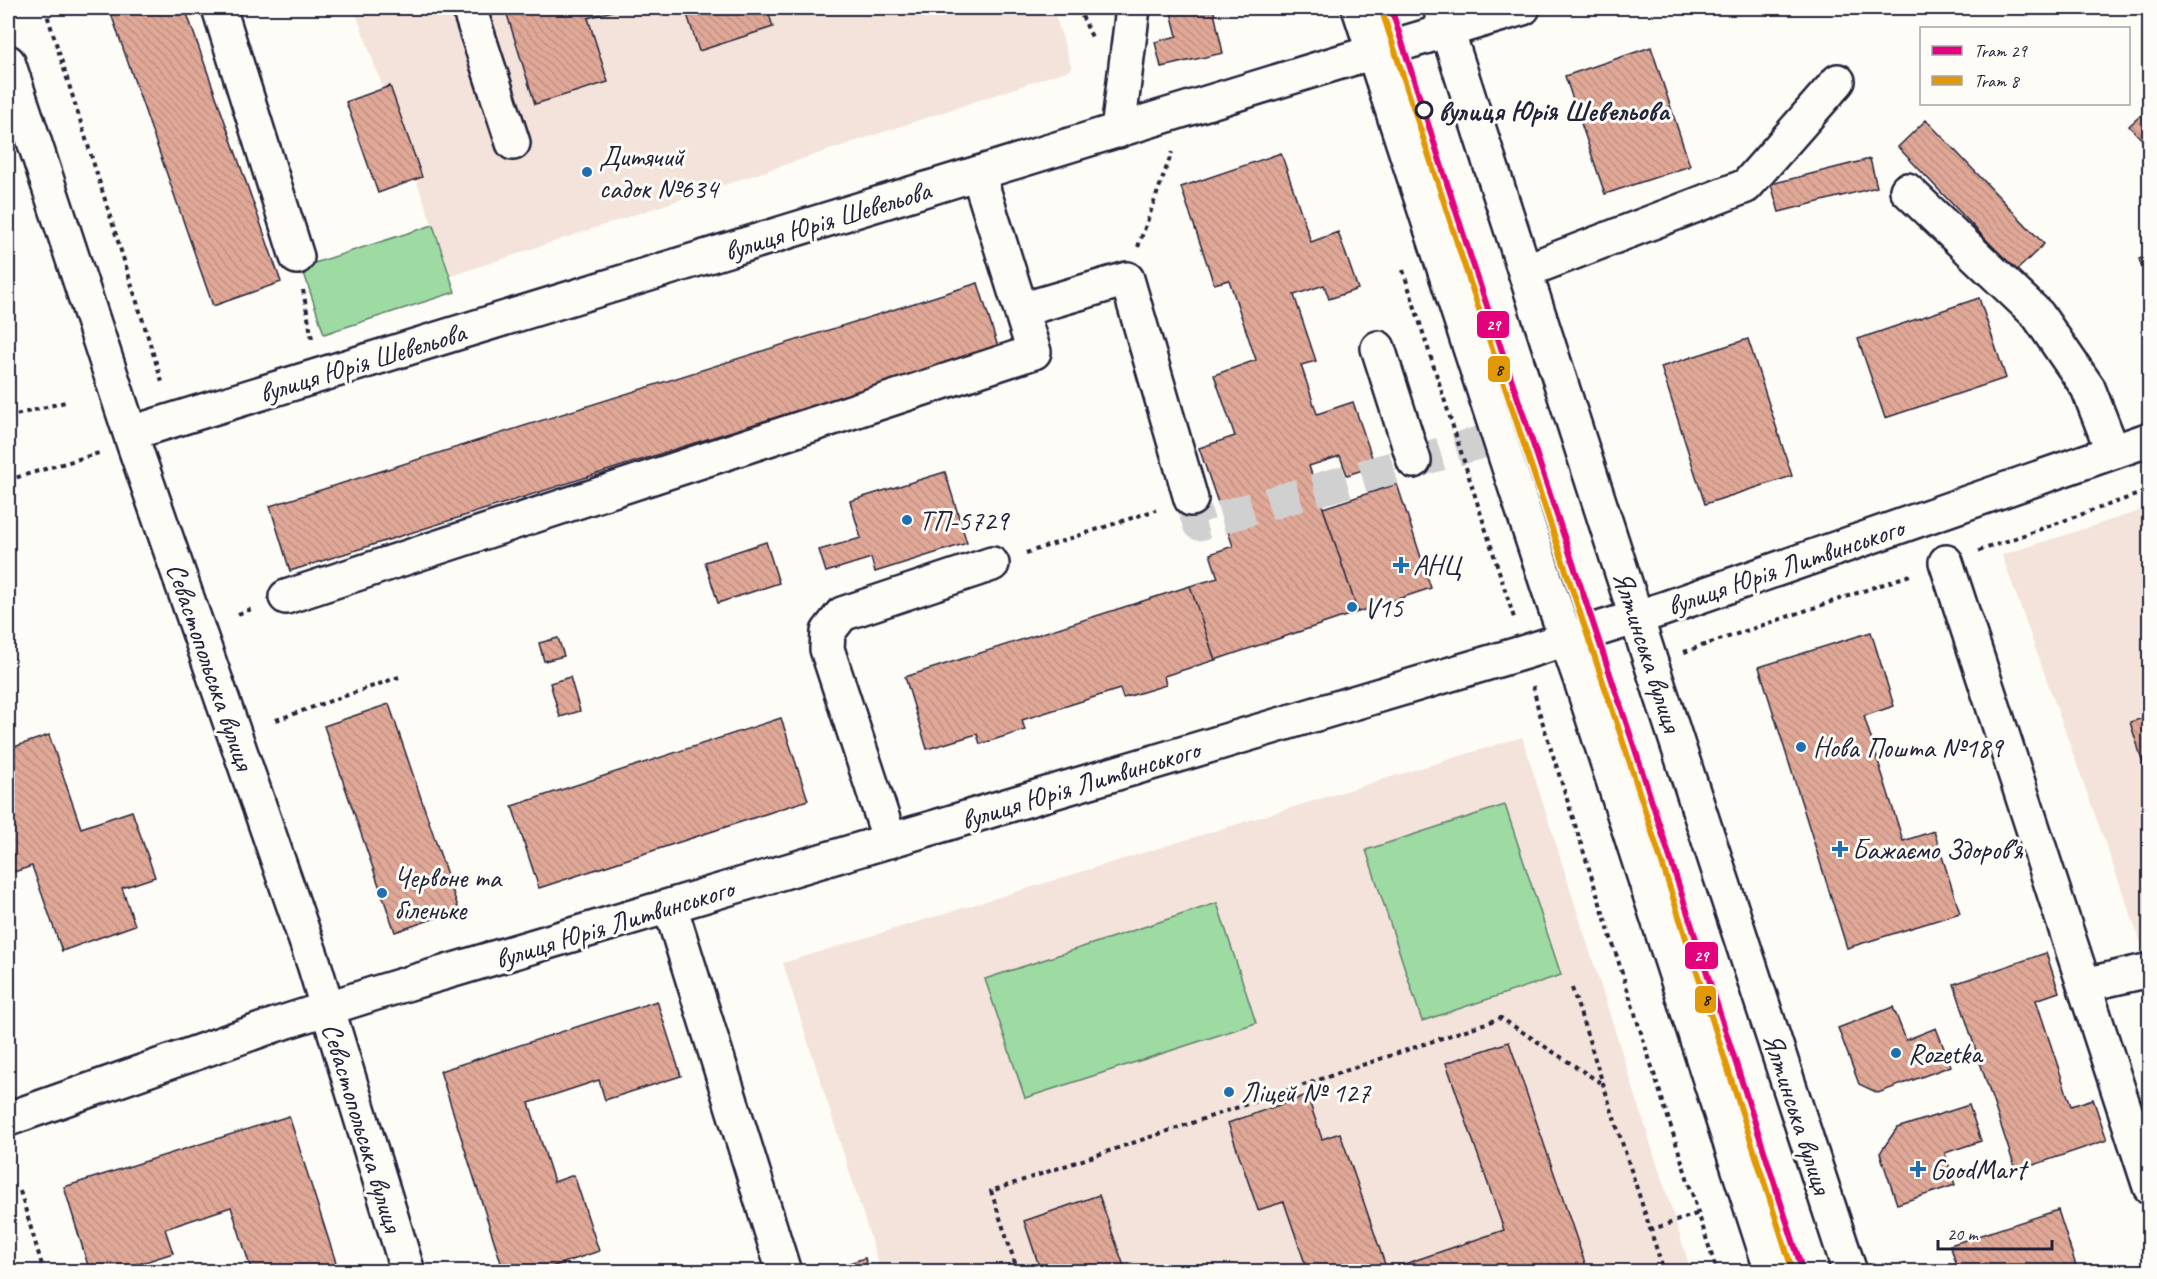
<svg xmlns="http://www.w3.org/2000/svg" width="2157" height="1279" viewBox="0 0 2157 1279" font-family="Caveat,sans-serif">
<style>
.built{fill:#f4e3da}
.garden{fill:#9ddba2;stroke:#607e6e;stroke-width:1.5}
.building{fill:url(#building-back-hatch);stroke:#22223b;stroke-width:1.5}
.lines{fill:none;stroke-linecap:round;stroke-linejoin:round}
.minor-tunnel{stroke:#d1d0d1;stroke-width:33;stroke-dasharray:33 16;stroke-linecap:butt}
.minor-casing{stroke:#22223b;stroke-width:38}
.path{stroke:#22223b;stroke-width:4;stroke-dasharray:4.5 4.5;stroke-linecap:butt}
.minor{stroke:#fdfcf7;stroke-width:33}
.tram-1-casing{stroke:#fdfcf7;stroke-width:10}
.tram-2-casing{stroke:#fdfcf7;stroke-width:10}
.tram-1{stroke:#e5007d;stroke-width:6}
.tram-2{stroke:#e29906;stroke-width:6}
.stop-dot{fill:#fdfcf7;stroke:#22223b;stroke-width:3}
.poi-dot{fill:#1f6fb2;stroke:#fdfcf7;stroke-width:2}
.labels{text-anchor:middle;stroke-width:6;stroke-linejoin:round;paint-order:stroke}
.stop-label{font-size:28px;font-weight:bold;fill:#22223b;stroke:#fdfcf7;text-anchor:start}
.poi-label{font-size:28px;fill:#22223b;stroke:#fdfcf7;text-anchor:start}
.street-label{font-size:28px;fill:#22223b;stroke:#fdfcf7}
.line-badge{stroke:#fdfcf7;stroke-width:2}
.badge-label{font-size:16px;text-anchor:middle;font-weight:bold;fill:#fff}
.pale-badge-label{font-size:16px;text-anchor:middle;font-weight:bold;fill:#111}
</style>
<defs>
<pattern id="building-back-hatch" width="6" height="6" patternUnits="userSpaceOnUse" patternTransform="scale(1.5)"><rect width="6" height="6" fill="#e0a897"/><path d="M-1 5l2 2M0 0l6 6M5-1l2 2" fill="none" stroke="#c09083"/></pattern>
</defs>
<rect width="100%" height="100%" fill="#fdfcf7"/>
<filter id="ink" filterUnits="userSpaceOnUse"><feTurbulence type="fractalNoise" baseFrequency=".0167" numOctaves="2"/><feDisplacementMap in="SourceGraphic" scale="12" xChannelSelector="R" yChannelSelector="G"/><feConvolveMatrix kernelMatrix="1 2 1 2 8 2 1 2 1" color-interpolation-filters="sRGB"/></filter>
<g filter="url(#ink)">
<!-- built -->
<path class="built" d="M354 8H1053L1072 69 451 276Z
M2149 508V966L2002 555Z
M1522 737 1691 1271H881L783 963Z"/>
<!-- garden -->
<path class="garden" d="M433 225 455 292 324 334 302 267Z
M1505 805 1561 975 1422 1021 1366 850Z
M1217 903 1256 1023 1025 1098 985 979Z"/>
<!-- building -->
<path class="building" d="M109 8H185L281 282 213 306Z
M505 8H623L588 18 608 82 535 104Z
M685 8H767L773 27 699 51Z
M819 8H840L821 13Z
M1170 8H1213L1223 53 1161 67 1155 42 1177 36Z
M1651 47 1690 166 1605 194 1565 76Z
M390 86 422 177 378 193 346 102Z
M2150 107V148L2129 126Z
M1926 120 2044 244 2016 271 1898 147Z
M1281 153 1311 242 1338 232 1358 289 1329 299 1324 285 1294 295 1316 361 1301 365 1317 414 1353 402 1375 466 1347 475 1340 456 1309 466 1358 612 1215 660 1190 586 1218 578 1210 554 1233 546 1199 448 1235 436 1214 375 1256 360 1229 280 1214 284 1181 187Z
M1870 159 1877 187 1779 212 1771 184Z
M2150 255V291L2139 259Z
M978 283 998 347 290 571 270 506Z
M1979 298 2006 378 1885 418 1858 339Z
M1748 339 1792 476 1705 504 1661 367Z
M945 472 967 543 875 572 871 558 826 572 819 550 861 538 850 501Z
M1397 484 1431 588 1358 612 1323 508Z
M766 542 779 583 718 603 705 562Z
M1190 586 1215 660 1164 676 1166 685 1123 698 1120 689 1022 720 1025 730 980 744 977 734 927 749 905 677Z
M1871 632 1894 706 1864 716 1903 841 1934 831 1960 913 1847 948 1759 667Z
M558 638 564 656 544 661 539 643Z
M570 677 580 711 560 717 550 683Z
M389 704 459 910 395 932 324 726Z
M2150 716V785L2130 722Z
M781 718 808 800 539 888 512 806Z
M49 735 81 828 132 811 155 877 122 888 135 925 62 951 32 866 8 874V749Z
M2046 953 2059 992 2036 1000 2071 1106 2093 1099 2107 1140 2016 1171 1954 984Z
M657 1001 681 1076 605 1100 599 1080 529 1103 554 1182 574 1175 599 1251 537 1272H504L440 1071Z
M1893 1007 1906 1040 1936 1028 1951 1066 1878 1093 1859 1084 1838 1028Z
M1509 1042 1588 1272H1308L1284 1202 1258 1210 1228 1123 1307 1095 1322 1139 1340 1133 1387 1270 1504 1230 1446 1063Z
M1969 1105 1981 1141 1945 1153 1955 1185 1897 1204 1880 1153 1897 1128Z
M289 1116 339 1272H252L231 1207 165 1229 173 1253 114 1272H90L64 1187Z
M1099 1195 1126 1272H1041L1024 1221Z
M2058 1210 2078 1272H1959L1950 1245Z
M865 1258 869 1272H827V1270Z"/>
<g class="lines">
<!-- minor-tunnel -->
<path class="minor-tunnel" d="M1191 499 1199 524 1499 437"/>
<!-- minor casing -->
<g class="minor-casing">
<path id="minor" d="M219 8 297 257
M469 8 513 143
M1359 8 1548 587 1582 684 1772 1272
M1440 8 1651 663 1850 1272
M8 62 133 442 314 964 408 1272
M1118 131 1133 8
M1907 190 2038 315 2088 388 2113 452
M1525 271 1746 186 1838 81
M1021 310 1127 279 1191 499
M1378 348 1414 461
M131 433 1337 63 1523 8
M1946 562 2150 1187
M286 597 1034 352 978 173
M890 841 827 649 828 632 842 614 992 564
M670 906 784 1272
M2084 985 2150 970
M8 1119 275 1025 376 993 1525 652 1663 609 2150 439"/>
</g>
<!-- path -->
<path class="path" d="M45 8 163 385
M1078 8 1092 37
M1138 247 1172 152
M1403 270 1514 618
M303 290 312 339
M8 417 65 402
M8 480 99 453
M1979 551 2150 490
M1026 553 1156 510
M238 614 254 608
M1684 652 1913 574
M1533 686 1538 708 1717 1272
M276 720 399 677
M1572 988 1664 1272
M20 1191 44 1272
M1650 1230 1699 1213
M1018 1272 991 1191 1501 1018 1604 1085"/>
<!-- minor -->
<use href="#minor" class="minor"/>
<!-- tram-1 casing -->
<g class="tram-1-casing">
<path id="tram-1" d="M1391 8 1471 258 1635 749 1803 1272"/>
</g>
<!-- tram-2 casing -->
<g class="tram-2-casing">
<path id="tram-2" d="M1382 11 1463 261 1626 751 1793 1272"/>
</g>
<!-- tram-1 -->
<use href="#tram-1" class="tram-1"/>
<!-- tram-2 -->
<use href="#tram-2" class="tram-2"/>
</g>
</g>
<!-- markers -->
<circle class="stop-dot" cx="1424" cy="110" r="8"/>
<g class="poi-dot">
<circle cx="587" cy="172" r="6"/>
<circle cx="907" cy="520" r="6"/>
<path d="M1398 556h6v6h6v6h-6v6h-6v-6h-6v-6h6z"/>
<circle cx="1352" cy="607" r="6"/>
<circle cx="1801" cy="747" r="6"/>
<path d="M1837 840h6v6h6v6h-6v6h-6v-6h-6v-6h6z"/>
<circle cx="382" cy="893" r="6"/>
<circle cx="1896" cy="1053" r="6"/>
<circle cx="1229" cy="1092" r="6"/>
<path d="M1915 1160h6v6h6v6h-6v6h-6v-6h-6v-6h6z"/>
</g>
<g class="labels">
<!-- stop labels -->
<g class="stop-label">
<text x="1438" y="120">вулиця Юрія Шевельова</text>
</g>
<!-- poi labels -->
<g class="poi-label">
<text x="599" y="166">Дитячий<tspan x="599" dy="32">садок №634</tspan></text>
<text x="919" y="530">ТП-5729</text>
<text x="1413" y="575">АНЦ</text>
<text x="1364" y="617">V15</text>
<text x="1813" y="757">Нова Пошта №189</text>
<text x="1852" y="859">Бажаємо Здоров’я</text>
<text x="394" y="887">Червоне та<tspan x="394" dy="32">біленьке</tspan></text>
<text x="1908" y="1063">Rozetka</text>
<text x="1241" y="1102">Ліцей № 127</text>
<text x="1930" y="1179">GoodMart</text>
</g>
<!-- street labels -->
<g class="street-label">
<text transform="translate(827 220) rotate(-17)" y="10">вулиця Юрія Шевельова</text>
<text transform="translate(362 362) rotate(-17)" y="10">вулиця Юрія Шевельова</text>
<text transform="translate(1785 566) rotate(-19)" y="10">вулиця Юрія Литвинського</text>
<text transform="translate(1648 651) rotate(72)" y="10">Ялтинська вулиця</text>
<text transform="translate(211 666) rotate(71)" y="10">Севастопольська вулиця</text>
<text transform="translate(1080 784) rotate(-17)" y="10">вулиця Юрія Литвинського</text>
<text transform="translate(614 923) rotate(-17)" y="10">вулиця Юрія Литвинського</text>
<text transform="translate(1798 1113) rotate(72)" y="10">Ялтинська вулиця</text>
<text transform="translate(363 1127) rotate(73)" y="10">Севастопольська вулиця</text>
</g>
</g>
<g class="line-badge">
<rect x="1476" y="310" width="34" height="29" rx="6" fill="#e5007d"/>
<rect x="1487" y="355" width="24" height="28" rx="6" fill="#e29906"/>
<rect x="1684" y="941" width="35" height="29" rx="6" fill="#e5007d"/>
<rect x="1694" y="985" width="23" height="29" rx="6" fill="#e29906"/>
</g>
<g class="badge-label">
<text x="1493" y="330">29</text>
<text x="1701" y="961">29</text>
</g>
<g class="pale-badge-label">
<text x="1499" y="375">8</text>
<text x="1706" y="1005">8</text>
</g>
<!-- margin -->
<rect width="2157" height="1279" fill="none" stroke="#fdfcf7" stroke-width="30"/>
<rect x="15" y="15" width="2127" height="1249" fill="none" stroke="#22223b" stroke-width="2" filter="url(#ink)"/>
<!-- legend -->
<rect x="1920" y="27" width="210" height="78" fill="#fdfcf7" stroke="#a5a5ac" stroke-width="1.5"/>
<rect x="1932" y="46" width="30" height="9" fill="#e5007d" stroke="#a5a5ac" stroke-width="1.5"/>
<text x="1974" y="57" font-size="18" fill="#22223b">Tram 29</text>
<rect x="1932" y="76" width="30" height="9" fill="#e29906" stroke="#a5a5ac" stroke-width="1.5"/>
<text x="1974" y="87" font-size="18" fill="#22223b">Tram 8</text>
<!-- scale -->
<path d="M1938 1240v9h114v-9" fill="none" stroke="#22223b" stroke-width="3"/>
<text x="1947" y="1240" font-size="18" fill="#22223b" stroke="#fdfcf7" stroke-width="4.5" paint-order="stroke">20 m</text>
</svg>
